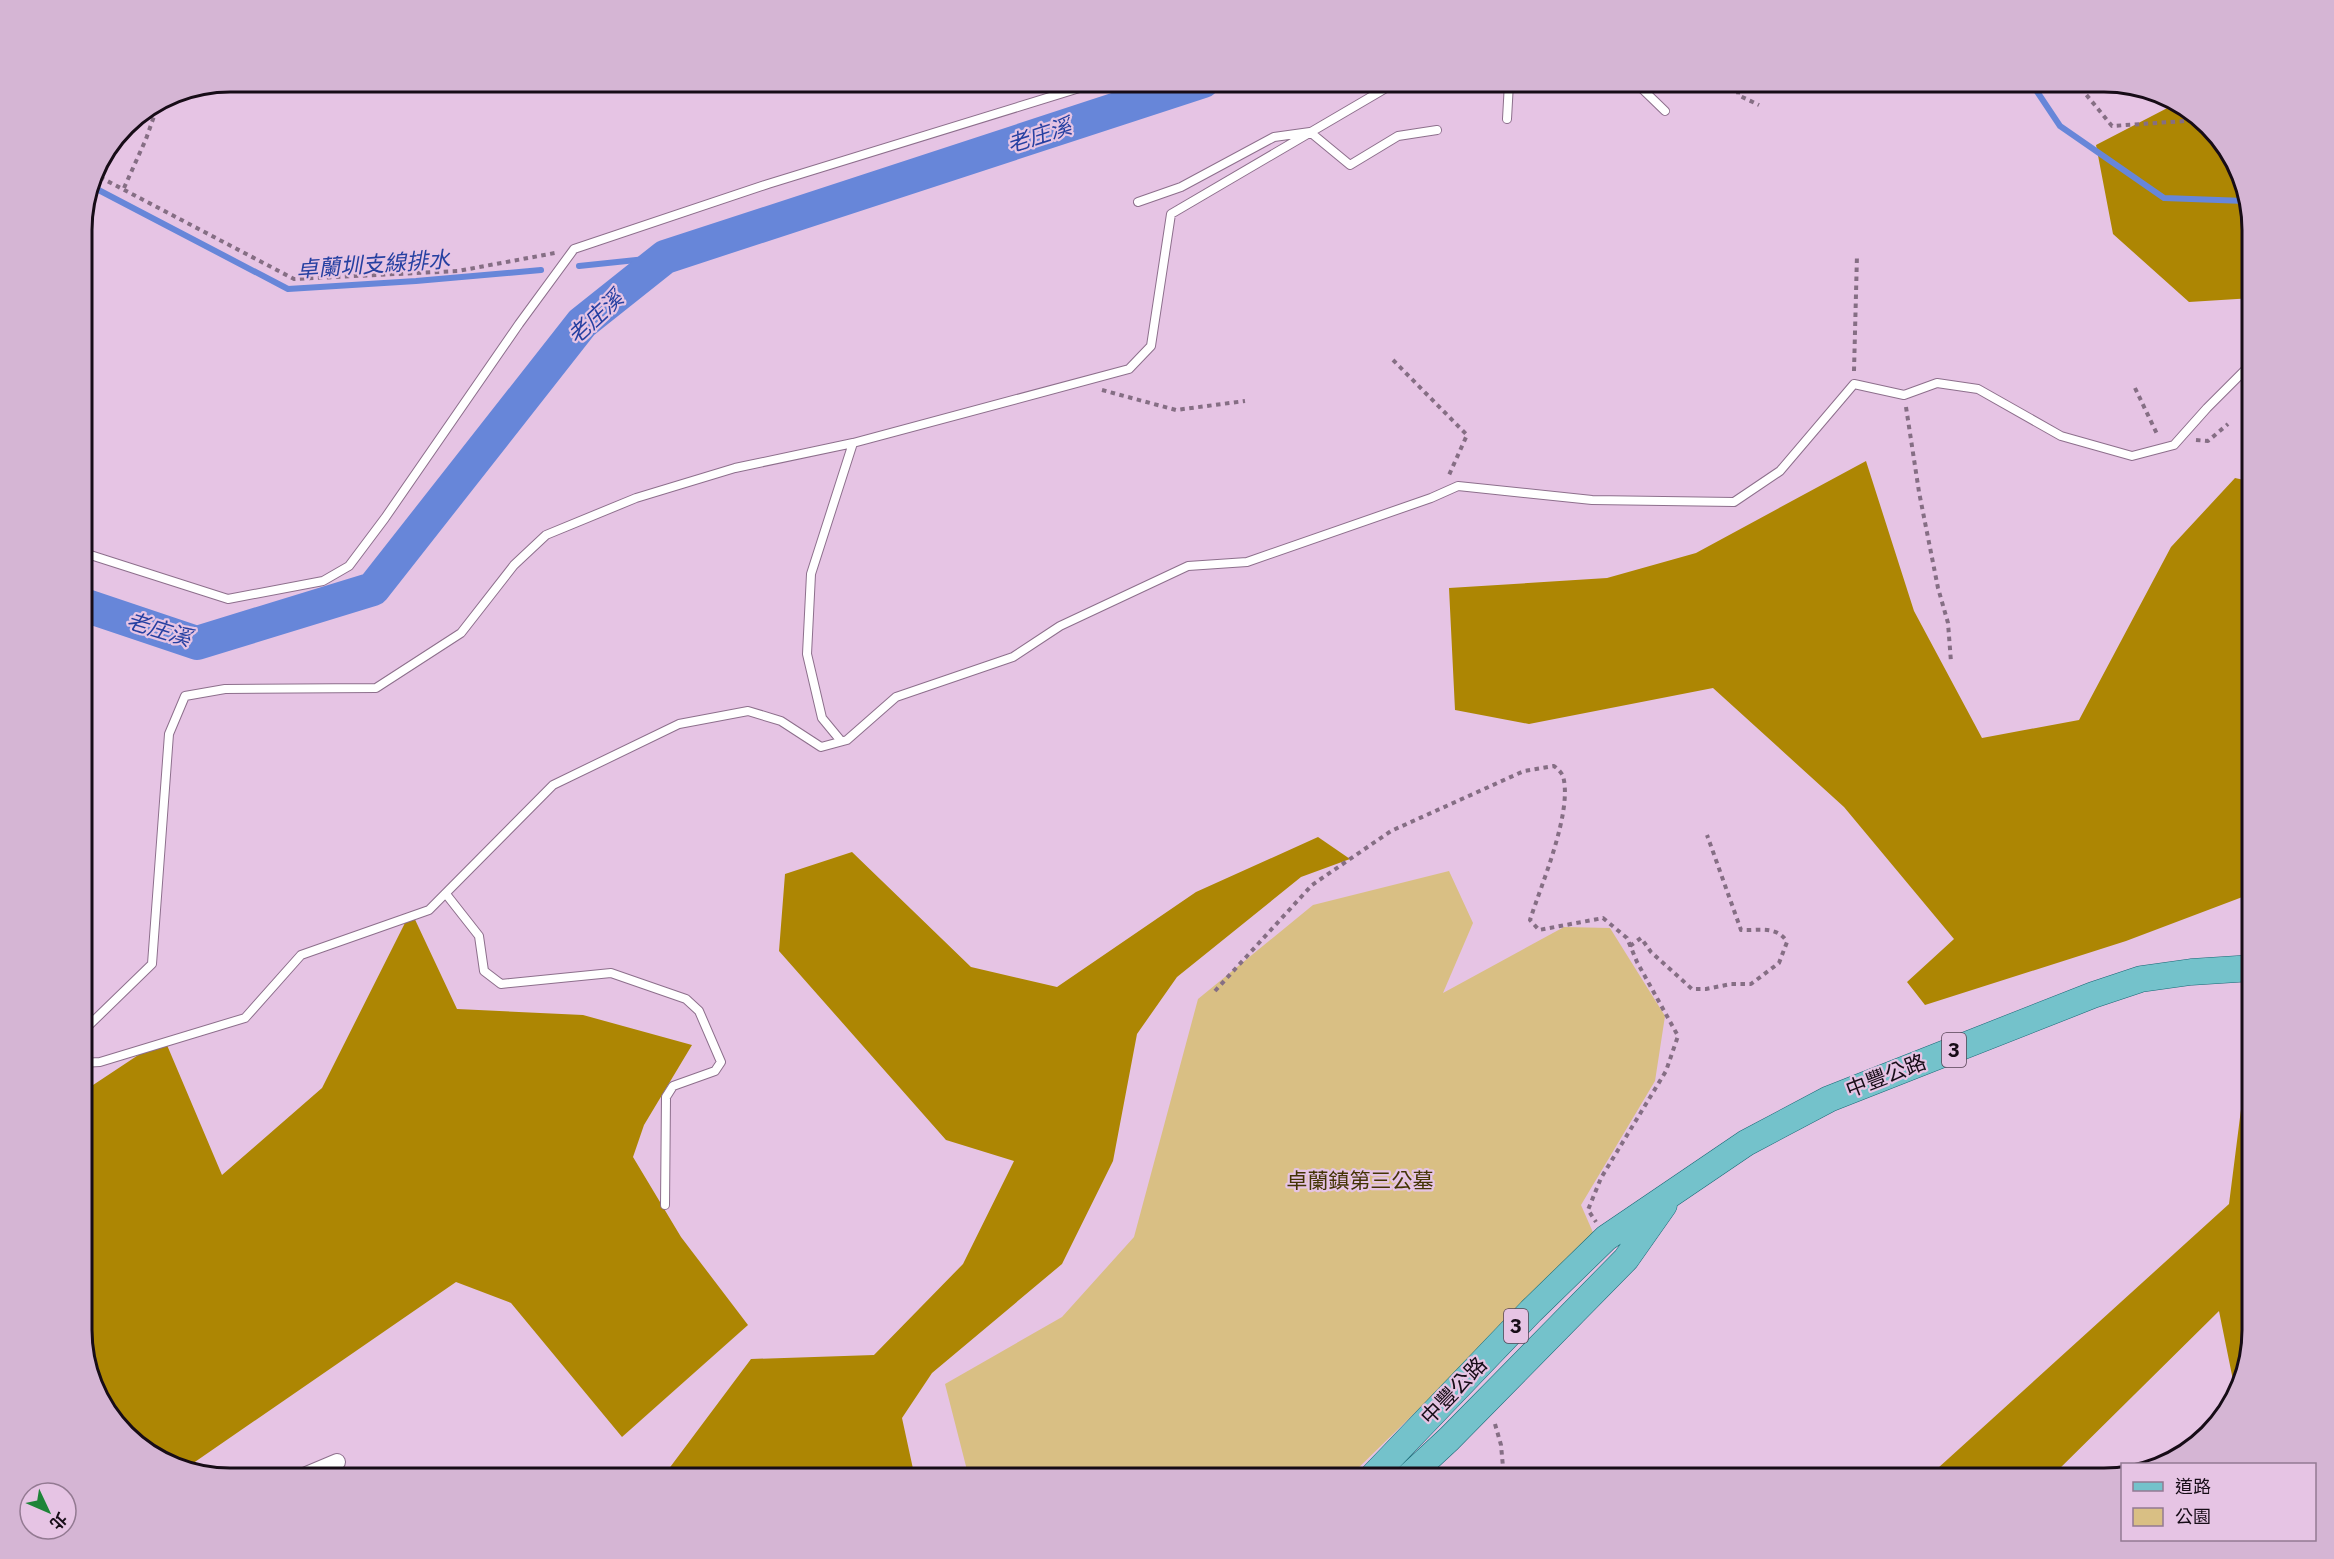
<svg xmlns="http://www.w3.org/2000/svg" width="2334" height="1559" viewBox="0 0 2334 1559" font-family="'IBM Plex Sans','Noto Sans TC',sans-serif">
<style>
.green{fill:#d9bf84}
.forest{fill:#ad8603}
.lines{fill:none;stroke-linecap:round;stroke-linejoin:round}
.stream{stroke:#6786d9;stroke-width:6}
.river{stroke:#6786d9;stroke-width:34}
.service-casing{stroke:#8d6f8c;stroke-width:10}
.minor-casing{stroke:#8d6f8c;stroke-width:18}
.primary-casing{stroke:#186875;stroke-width:27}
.path{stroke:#856e84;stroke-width:4;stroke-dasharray:4.5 4.5;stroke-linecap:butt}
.service{stroke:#fff;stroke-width:8}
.minor{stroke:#fff;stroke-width:16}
.primary{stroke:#74c2cb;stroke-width:26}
.labels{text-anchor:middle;stroke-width:4.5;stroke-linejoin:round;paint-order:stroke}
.shield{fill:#e6c4e4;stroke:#554354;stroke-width:1.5}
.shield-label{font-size:20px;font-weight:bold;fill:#170c17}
.street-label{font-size:21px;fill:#170c17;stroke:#e6c4e4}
.park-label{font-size:21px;fill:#433304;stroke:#e6c4e4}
.water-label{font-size:22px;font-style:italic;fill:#2640a1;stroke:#e6c4e4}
.rim{fill:none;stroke:#170c17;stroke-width:3}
</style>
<rect width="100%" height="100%" fill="#e6c4e4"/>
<!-- green -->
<path class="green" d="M1449 871 1473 923 1443 993 1564 927 1610 928 1665 1016 1655 1081 1581 1205 1595 1237 1348 1478H969L945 1384 1062 1317 1134 1237 1198 999 1313 905Z"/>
<!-- forest -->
<path class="forest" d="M2177 103 2187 106 2233 155 2253 229V298L2189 302 2113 234 2096 145Z
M1866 461 1914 611 1982 738 2079 720 2171 547 2235 478 2253 482V893L2126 941 1925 1005 1907 982 1954 939 1844 807 1713 688 1529 724 1455 710 1449 588 1607 578 1696 553Z
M1318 837 1350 859 1301 877 1177 977 1137 1034 1113 1161 1062 1264 932 1373 902 1418 915 1478H662L751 1359 874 1355 963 1264 1014 1161 946 1140 779 951 785 874 852 852 971 967 1057 987 1196 892Z
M411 911 457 1009 583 1015 692 1045 644 1125 633 1157 681 1237 748 1325 622 1437 511 1303 456 1282 189 1466 147 1453 101 1404 81 1339V1093L164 1038 222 1175 322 1088Z
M2253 1015V1330L2235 1390 2219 1311 2050 1478H1927L2229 1204Z"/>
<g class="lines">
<!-- stream -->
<path class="stream" d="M2030 81 2060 126 2164 198 2245 201
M89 185 288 289 416 281 541 270
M579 266 665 257"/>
<!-- river -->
<path class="river" d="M81 604 197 643 373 589 582 323 665 257 1203 81"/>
<!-- service casing -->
<g class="service-casing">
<path id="service" d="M1505 81 1509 83 1507 119
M1634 81 1665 111
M1138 202 1181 187 1274 137 1310 132 1350 165 1398 136 1437 130
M81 552 228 599 323 581 349 566 385 518 519 324 574 249 768 184 1102 81
M841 741 822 718 807 654 811 574 853 443
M446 894 479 936 484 971 501 984 611 973 686 999 699 1011 721 1062 715 1071 673 1086 666 1097 665 1205
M81 1033 152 964 169 734 185 696 225 689 376 688 461 633 514 565 546 535 636 498 735 468 853 443 1129 369 1151 346 1171 214 1398 81
M81 1063 100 1062 245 1018 301 955 429 910 553 785 679 724 748 711 781 721 821 747 847 740 896 697 1013 657 1060 626 1188 566 1247 562 1431 498 1458 486 1592 500 1734 502 1780 471 1854 384 1904 395 1937 383 1978 389 2061 436 2132 456 2174 445 2207 408 2253 362"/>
</g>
<!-- minor casing -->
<g class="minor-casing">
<path id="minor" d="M299 1478 337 1462"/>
</g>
<!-- primary casing -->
<g class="primary-casing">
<path id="primary" d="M1371 1478 1531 1311 1606 1238 1746 1143 1829 1099 2093 995 2141 979 2191 972 2253 968
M1407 1478 1449 1439 1626 1259 1664 1205"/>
</g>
<!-- path -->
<path class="path" d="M1739 81 1738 95 1759 105
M2075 81 2112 126 2200 120
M92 173 294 279 458 271 555 253
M124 188 146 139 159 102
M1393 360 1467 435 1449 475
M1854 371 1857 255
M2135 388 2158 436
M1102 390 1176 410 1245 401
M1906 407 1919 492 1938 588 1948 623 1951 662
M2196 440 2208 441 2228 424
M1630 946 1641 938 1651 952 1692 989H1706L1731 984H1751L1779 963 1787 942C1777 925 1758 931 1741 930L1707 835
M1215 991 1312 885 1391 831 1524 771 1554 766C1558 769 1561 772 1563 776 1573 812 1541 885 1530 920L1539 930 1603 918 1627 938 1637 962 1678 1036 1666 1071 1601 1178 1588 1210 1596 1222
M1495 1424 1501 1445 1504 1478"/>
<!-- service -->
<use href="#service" class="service"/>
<!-- minor -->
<use href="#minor" class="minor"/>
<!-- primary -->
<use href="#primary" class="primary"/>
</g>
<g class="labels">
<!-- shield labels -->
<g class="shield">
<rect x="1942" y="1033" width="24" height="34" rx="4.5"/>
<rect x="1504" y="1309" width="24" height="34" rx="4.5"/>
</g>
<g class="shield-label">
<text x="1954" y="1057">3</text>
<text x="1516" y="1333">3</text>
</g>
<!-- street labels -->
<g class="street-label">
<text transform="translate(1886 1076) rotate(-21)" y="7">中豐公路</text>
<text transform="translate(1454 1391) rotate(-46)" y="7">中豐公路</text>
</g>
<!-- park labels -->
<g class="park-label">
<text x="1360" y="1188">卓蘭鎮第三公墓</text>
</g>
<!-- water labels -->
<g class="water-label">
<text transform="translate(1039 135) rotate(-18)" y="8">老庄溪</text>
<text transform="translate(373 264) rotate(-4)" y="8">卓蘭圳支線排水</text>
<text transform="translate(595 317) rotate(-43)" y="8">老庄溪</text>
<text transform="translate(159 629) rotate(17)" y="8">老庄溪</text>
</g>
</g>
<!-- crop -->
<path d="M0 0H2334V1559H0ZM230 92H2104A138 138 0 0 1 2242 230V1330A138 138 0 0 1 2104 1468H230A138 138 0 0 1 92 1330V230A138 138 0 0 1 230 92Z" fill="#d5b5d4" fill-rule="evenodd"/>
<path class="rim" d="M230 92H2104A138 138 0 0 1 2242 230V1330A138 138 0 0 1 2104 1468H230A138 138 0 0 1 92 1330V230A138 138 0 0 1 230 92Z"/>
<!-- legend -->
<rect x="2121" y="1463" width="195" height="78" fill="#e6c4e4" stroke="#937a92" stroke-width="1.5"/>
<rect x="2133" y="1482" width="30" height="9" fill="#74c2cb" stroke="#937a92" stroke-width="1.5"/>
<text x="2175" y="1493" font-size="18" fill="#170c17">道路</text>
<rect x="2133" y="1508" width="30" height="18" fill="#d9bf84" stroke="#937a92" stroke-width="1.5"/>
<text x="2175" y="1523" font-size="18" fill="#170c17">公園</text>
<!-- north arrow -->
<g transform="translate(48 1511) rotate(134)"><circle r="28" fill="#e6c4e4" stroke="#937a92" stroke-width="1.5"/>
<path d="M0-4.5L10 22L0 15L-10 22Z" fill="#1e8438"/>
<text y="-9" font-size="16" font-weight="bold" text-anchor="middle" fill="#170c17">北</text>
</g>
</svg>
